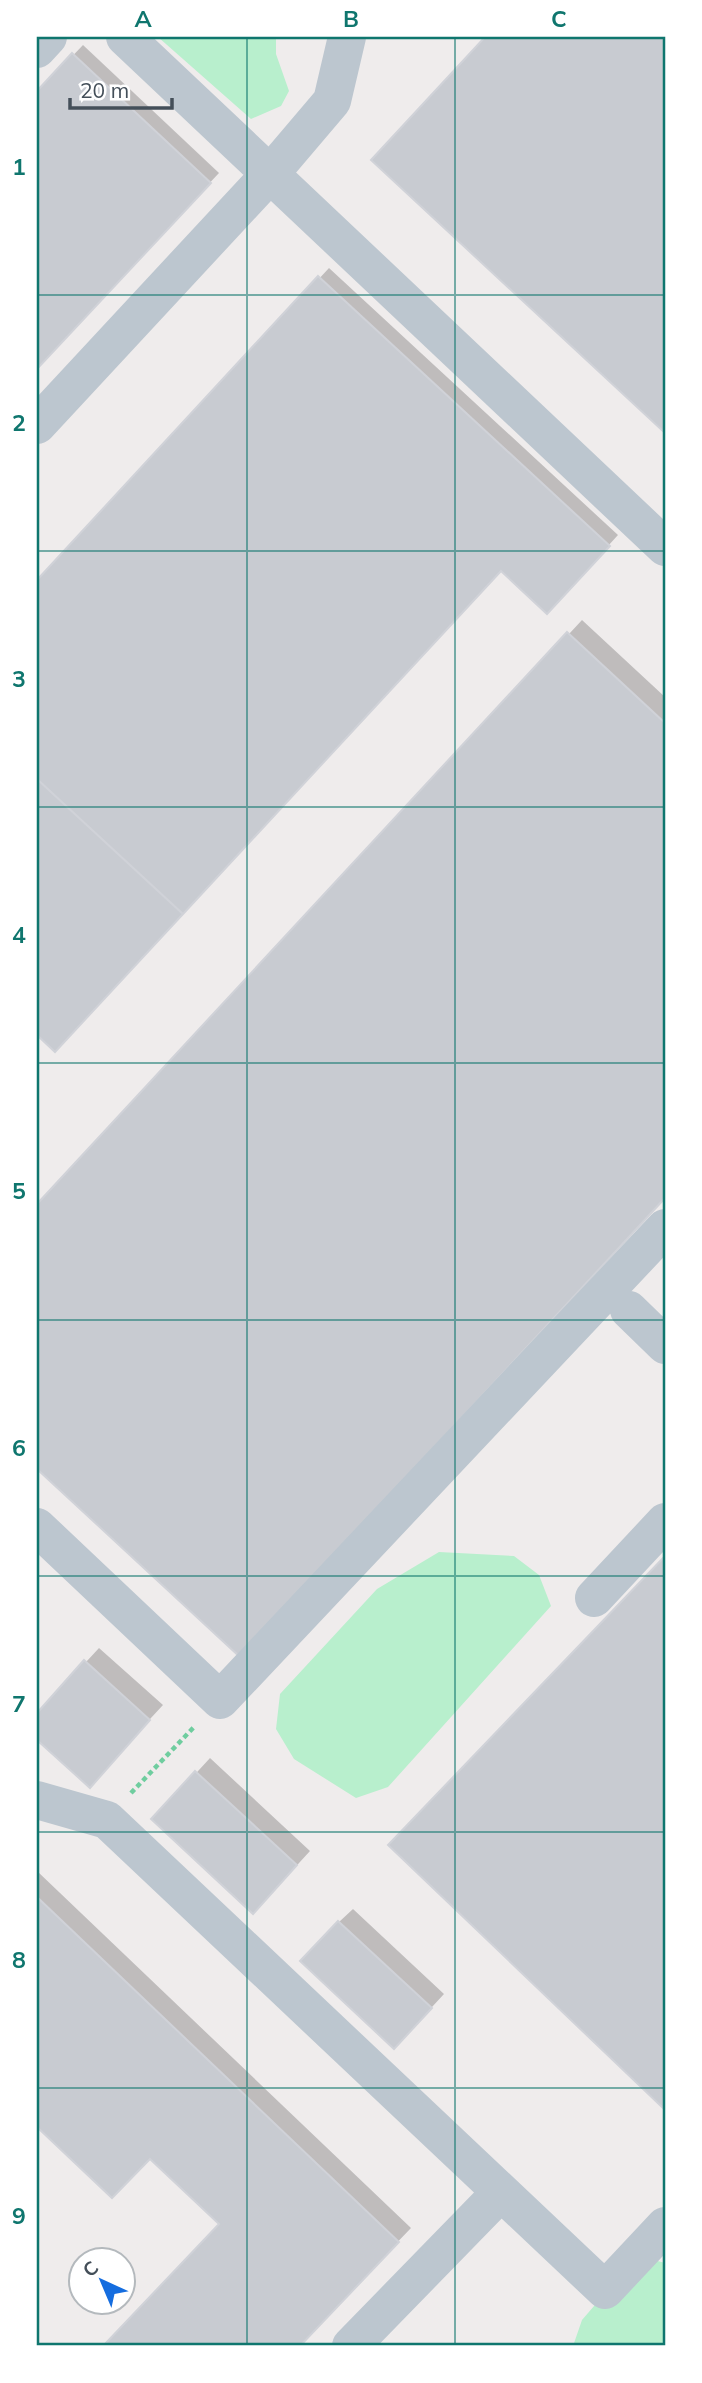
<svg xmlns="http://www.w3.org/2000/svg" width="702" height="2383" viewBox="0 0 702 2383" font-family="Mulish,sans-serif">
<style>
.green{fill:#b8efcd}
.shadow{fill:#0003}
.building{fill:#c8cbd1;stroke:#d0d2d8;stroke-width:2}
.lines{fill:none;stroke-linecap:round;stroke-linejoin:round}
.path{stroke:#6fcd9f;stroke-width:4.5;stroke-dasharray:5 3.5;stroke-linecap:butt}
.minor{stroke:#bcc6cf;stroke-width:38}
.grid{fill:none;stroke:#0f766e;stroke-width:2;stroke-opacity:0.55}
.neatline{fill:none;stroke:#0f766e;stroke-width:2.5}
.grid-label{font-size:23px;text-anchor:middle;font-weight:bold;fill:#0f766e}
</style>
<rect width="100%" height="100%" fill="#efecec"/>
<!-- green -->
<path class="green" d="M158 37H276V54L289 91 281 106 251 119Z
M439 1552 514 1556 539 1575 551 1606 388 1787 356 1798 294 1759 276 1729 280 1694 377 1589Z
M654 2260 665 2263V2346H573L582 2320 619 2277Z"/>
<!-- shadow -->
<path class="shadow" d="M488 37H665V431L373 160Z
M83 45 219 173 37 367V93Z
M329 268 618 535 557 602 501 568 55 1049 37 1032V582Z
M582 620 665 697V1196L240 1655 37 1467V1207Z
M665 1559V2108L391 1845Z
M99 1648 163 1705 89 1785 37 1737V1715Z
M210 1758 310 1851 267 1898 154 1819Z
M37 1871 411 2228 298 2346H105L222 2224 150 2156 112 2196 37 2124Z
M353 1909 444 1994 408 2033 339 1922Z"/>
<!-- building -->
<path class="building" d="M485 37H665V433L371 160Z
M72 53 211 183 37 369V91Z
M318 276 610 546 547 614 501 571 183 914 37 779V580Z
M567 632 665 723V1198L240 1657 37 1469V1204Z
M37 779 183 914 55 1052 37 1035Z
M665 1556V2110L388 1845Z
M84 1660 150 1720 90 1788 37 1740V1713Z
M195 1771 297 1865 253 1914 151 1819Z
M37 1897 399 2242 300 2346H103L219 2224 150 2159 112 2198 37 2127Z
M338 1921 432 2008 394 2049 300 1961Z"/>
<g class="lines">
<!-- path -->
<path class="path" d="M131 1793 195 1726"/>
<!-- minor -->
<path class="minor" d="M125 37 665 547
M37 49 48 37
M37 425 270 174 332 101 347 37
M629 1310 665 1345
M37 1527 220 1700 665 1228
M594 1598 665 1522
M37 1800 107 1820 605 2290 665 2226
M351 2346 501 2192"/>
</g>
<!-- grid -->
<path class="grid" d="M247 37V2346M455 37V2346M37 295H665M37 551H665M37 807H665M37 1063H665M37 1320H665M37 1576H665M37 1832H665M37 2088H665"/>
<!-- border -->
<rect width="702" height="2383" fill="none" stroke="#ffffff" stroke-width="77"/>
<!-- north arrow -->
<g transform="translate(102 2281) rotate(316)"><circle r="33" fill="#ffffff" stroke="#b4b9bd" stroke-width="2"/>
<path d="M0-5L12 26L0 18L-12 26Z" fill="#156ddf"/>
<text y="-10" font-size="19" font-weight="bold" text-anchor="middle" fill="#444f59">С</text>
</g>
<!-- scale -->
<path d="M70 98v10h102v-10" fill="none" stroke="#444f59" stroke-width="3.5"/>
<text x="80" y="98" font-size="21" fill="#444f59" stroke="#ffffff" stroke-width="5" paint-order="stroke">20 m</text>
<rect x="38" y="38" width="626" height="2306" class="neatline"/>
<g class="grid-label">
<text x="143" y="27">A</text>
<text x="351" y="27">B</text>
<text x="559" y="27">C</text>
<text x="19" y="175">1</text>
<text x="19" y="431">2</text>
<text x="19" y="687">3</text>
<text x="19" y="943">4</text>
<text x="19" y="1199">5</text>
<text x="19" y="1456">6</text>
<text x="19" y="1712">7</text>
<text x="19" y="1968">8</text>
<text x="19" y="2224">9</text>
</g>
</svg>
